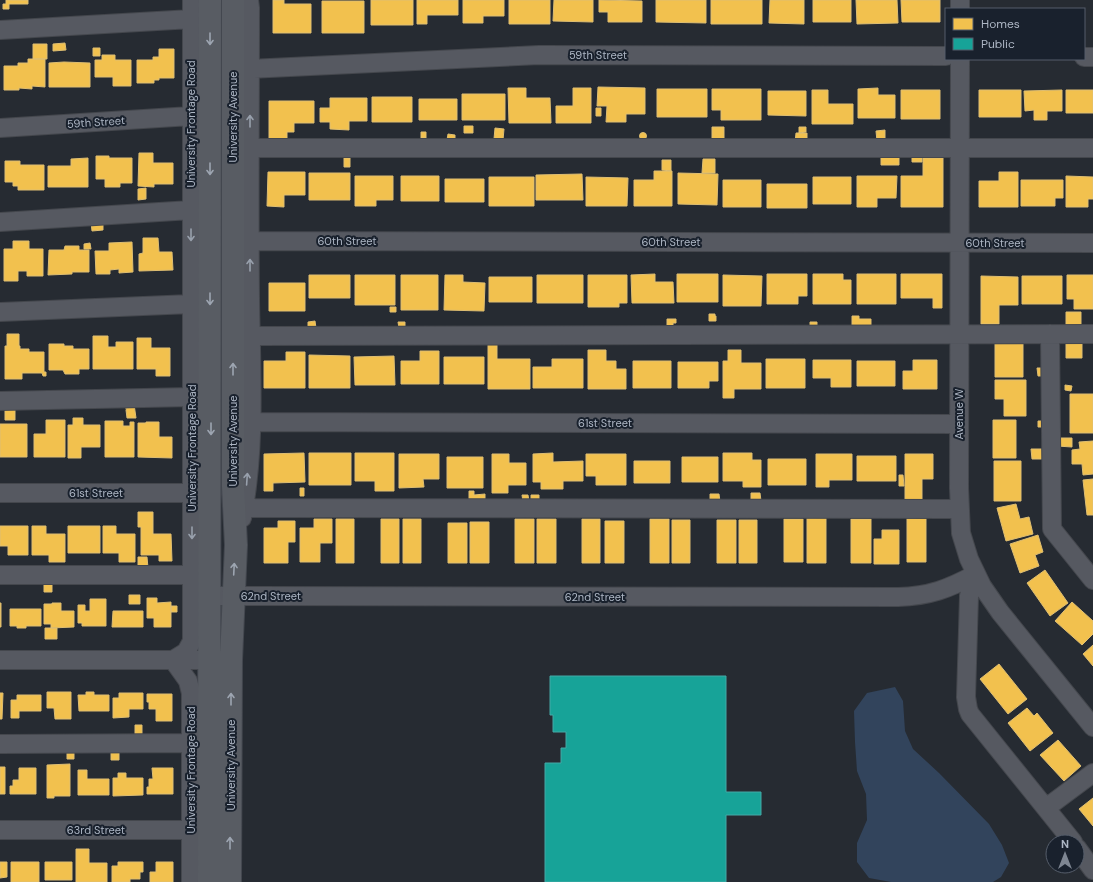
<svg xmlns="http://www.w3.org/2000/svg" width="1093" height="882" viewBox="0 0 1093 882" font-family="'DM Sans',sans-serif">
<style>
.water{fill:#32445c}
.homes{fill:#f2c14e;stroke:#debe72}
.public{fill:#17a398;stroke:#44a9a6}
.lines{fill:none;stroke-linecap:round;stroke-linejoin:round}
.minor-casing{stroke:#44474d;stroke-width:20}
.major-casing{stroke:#43474f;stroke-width:24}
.minor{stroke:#565961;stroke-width:18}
.major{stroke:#585c63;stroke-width:22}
.oneway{stroke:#9da5b1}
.oneway2{stroke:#98a0ac}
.labels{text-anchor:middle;stroke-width:4;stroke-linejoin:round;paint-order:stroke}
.street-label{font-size:11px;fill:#aeb7c5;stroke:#19212d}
</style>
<rect width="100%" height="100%" fill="#262b32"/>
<!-- water -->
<path class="water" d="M895 687 903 701 905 731 913 749 939 773 989 824 1002 845 1009 863 1001 877 993 882H891L869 878 857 862V843L867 820 866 794 857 771 855 742 854 711 867 693Z"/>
<!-- homes -->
<path class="homes" d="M6 0H28V4H9V9H3V4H6Z
M273 0H284V4H311V33H273Z
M371 0H413V25H371Z
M417 0H458V15H427V24H417Z
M463 0H504V16H483V23H463Z
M509 0H550V24H509Z
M554 0H593V22L553 21Z
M599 0 642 1V22H608V12H599Z
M656 0H706V23L656 22Z
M711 0H762V24H711Z
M770 0H804V24L769 23Z
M813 0H851V22H813Z
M856 0H897L898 23 857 24Z
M901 0H940V22H902Z
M322 1H364V33H322Z
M65 43 66 50 53 51V44Z
M33 44H47V59H33Z
M93 48H100V56H93Z
M159 49H174V78H159V80H154V83H137V60H153V57H159Z
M102 55H115V60H131V86H113V77H95V60H102Z
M28 59H45V87L32 86V89L19 88V90H4V66H18V63H28Z
M64 62 90 63V87H49V63Z
M598 87 645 88V114H626V122H606L607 106H597Z
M508 88H526V98H550L551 123H509Z
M573 88H591V123H556V106H573Z
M878 88V95H895V118H858V89Z
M657 89H707V117H657Z
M712 89H761V120H721V110H712Z
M812 90H828V104H853V124H812Z
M901 90H940V119H901Z
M979 90H1021V117H979Z
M1062 90V111H1047V120H1034V110L1025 111 1024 91Z
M1066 90H1093V113H1066Z
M768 91H806V116L768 115Z
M462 94H505V120H462Z
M372 97H412V122H372Z
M330 98H367V121H349V130L330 129V122H320V108H330Z
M419 99H457V120H419Z
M269 101H314V123H294V132H287V142H269Z
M596 108H601V116H596Z
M464 126H473V133H464Z
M712 127H724V140H712Z
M799 127H806V132L799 133Z
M495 128 504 129 503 140 494 139Z
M885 130V141H877L876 131Z
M421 132H426V138H421Z
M639.5 136a3.5 3.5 0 1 1 7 0a3.5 3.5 0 1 1-7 0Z
M796 133H807V143H795Z
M448 134 455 135V140H447Z
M139 153H153V163H173V184H154V187L138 186Z
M96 156H109V158H132V183H120V187H105V179H96Z
M881 156H899V165H881Z
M912 156H922V162H912Z
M88 158V187H48V166H71V159Z
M344 158H350V167H344Z
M923 158H943V207H901V176H923Z
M703 159H715V173H702Z
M662 160H671V171L662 170Z
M5 161H20V165H44V190H18V186H13V182H5Z
M654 171H672V206H634V180H654Z
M268 172H305V195H284V207L267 206Z
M999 172H1018V207H979V181H999Z
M309 173H350V200H309Z
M678 173 718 174 717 205 678 204Z
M582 174 583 200H536V175Z
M355 176H393V200H376V206H355Z
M401 176H439V201H401Z
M857 176H897L896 198H877V207H857Z
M1066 176 1093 177V199H1088V207H1066Z
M489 177H534V206H489Z
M586 177 628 178 627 206H586Z
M813 177H851V204H813Z
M445 179H484V202H445Z
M723 180H761V207H723Z
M1021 180H1063V198H1055V206H1021Z
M767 184H807V208H767Z
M146 188V199L138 200V189Z
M103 221V230L92 231 91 222Z
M143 238H158L159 252H172L173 270 139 271V254L143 253Z
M13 241H29V249H43V276H27V271H18V281H4V249H13Z
M132 242 133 272 119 273V269L110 270V274H96L95 251H109V243Z
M90 243 91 249H84V244Z
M65 246H79V250H89V272H72V274L48 275 49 250H64Z
M655 274V282H673L674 303H632L631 275Z
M677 274H718V302H677Z
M767 274H807V296H798V304H767Z
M813 274H843V280H851V304H813Z
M857 274H896V304H857Z
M901 274H942V308H933V298H901Z
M309 275H350V298H309Z
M355 275H395V305H355Z
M401 275H438V310H401Z
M445 275H463V282L485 283 484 311 444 310Z
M537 275H583V303H537Z
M588 275H627V303H619V307H588Z
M723 275 762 276 761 306H723Z
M1067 275H1093V309H1074V299H1067Z
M981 276 1018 277V305H999V324H981Z
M1022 276H1062V304H1022Z
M489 277H532V302H489Z
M269 283H305V311H269Z
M390 307H396V312H390Z
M1066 312H1081V326H1066Z
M709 314H715V316H716V321H709Z
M852 316H859V319H871V327L852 328Z
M667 319H676V323H673V327H667Z
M315 321 316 328H308V322Z
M398 322H405V328H399Z
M810 322H817V328H810Z
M7 334H19V346H20V349H29V352H44V372H46V376H43L42 373H22V379H5V346H7Z
M93 336H108V347H116V342H133V369H93Z
M137 338H151V348H170V376H156V369H137Z
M995 340H1023V377H995Z
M488 341H497V359H530V389H488Z
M1066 343H1082V358H1066Z
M49 344H64V346H73V349H89V369H79V374H65L63 370H49Z
M588 350H606V361H616V369H626V389H588Z
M728 350H741V363H761V389H734V398H723V361H728Z
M420 351H439V384H401V361H420Z
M286 352H305V388H264V361H286Z
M309 355 350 356V388H309Z
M394 356 395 385H355L354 357Z
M444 357H484V384H444Z
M552 359H583V388H533V367H552Z
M766 359H805V388H766Z
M813 360H851V387H831V378H813Z
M913 360H937V389H903V371H913Z
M633 361H671V388H633Z
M857 361H895V386H857Z
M678 362H718V381H709V388H678Z
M1037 368H1042L1043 376H1038Z
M995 380H1026V416H1004V399H995Z
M1065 385 1072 386 1071 391 1065 390Z
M1070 394H1093V433H1070Z
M134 404 136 418H127L126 410 127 408H125V405Z
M5 409H15V420H5Z
M73 418H83V425H100V447H81V458H68V425H73Z
M46 420H65V457H34V434H46Z
M993 420H1016V458H993Z
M105 421H123V426H130V422H134V457H105Z
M1038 421H1042V427H1038Z
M146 422H159V437H172V458L138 457V423H146Z
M0 424H27V457H0Z
M1058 438H1072V447L1057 446Z
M1093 441V474L1083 475 1082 464H1072V450L1080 449 1079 442Z
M1031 449H1043V459H1032Z
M304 453 305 482 273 483V491H264V454Z
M309 453H351V485H309Z
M355 453H394V491H375V481H355Z
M553 453V462L583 461V481H563V489H541V482H533V454Z
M723 453H752V460H761V487H743V481H723Z
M399 454H439V479H423L424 487 399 488Z
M492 454H509V463H526V485H508V493H492Z
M586 454H626V485H596V476H586Z
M816 454H852V480H829V487H816Z
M905 454H933V479H922V504H905Z
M857 456H896V481H857Z
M447 457H483V488H447Z
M682 457H718V482H682Z
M768 459H806V485H768Z
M634 461H670V483H634Z
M994 461H1021V501H994Z
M899 475H903L904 486H899Z
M1093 479V515H1087L1083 480Z
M300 488H304V496H300Z
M469 491H474V495L485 494V501L469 502Z
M751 493H760L761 501H751Z
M710 494H719L720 502H710Z
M522 495H528L529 501 523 502Z
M531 495H539V503H531Z
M1016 504 1020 519 1029 517 1033 534 1006 541 997 508Z
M138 512H153V534H171L172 561H159V555H141V527H138Z
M807 517H826V563H807Z
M907 517H926V562H907Z
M314 519H332V543H320V562H300V528H314Z
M336 519H354V563H336Z
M381 519H399V563H381Z
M403 519H421V563H403Z
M515 519H534V563H515Z
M537 519H556V563H537Z
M582 519H600V563H582Z
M650 519H669V563H650Z
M784 519H803V562H784Z
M851 519H871V563H851Z
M672 520H690V563H672Z
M717 520H736V563H717Z
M739 520H757V563H739Z
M278 521H295V542H288V563H264V528H278Z
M605 521H624V563H605Z
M470 522H489V563H470Z
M448 523H467V563H448Z
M0 526H28V555H8V546H0Z
M32 526H46V534H65V562H49V555H32Z
M68 526H100V553H68Z
M103 526H116V534H135V562H119V553H103Z
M882 530H899V564H874V539H882Z
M1038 535 1043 552 1035 555 1039 566 1020 573 1010 544Z
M138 557H147L148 568H138Z
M1045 570 1068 603 1050 616 1027 583Z
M44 582H52V592H44Z
M129 595H140V604H129Z
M147 598H157V603L171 602V627H154V618H147Z
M90 599H106V626H82V623H78V605H85V611H90Z
M1072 602 1093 621V634L1082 645 1055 621Z
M0 603H1V627H0Z
M52 603H61V611H74V627L51 628V624H44V604H52Z
M171 606H177V612H171Z
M10 609H41V626H26V628H17V626H10Z
M113 611H143V627H112Z
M45 628H57V639H45Z
M1093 645V666L1083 654Z
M999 664 1027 699 1008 714 980 679Z
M47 692H71V719H55L54 708H47Z
M86 692H94V695H109V711H79L78 695H86Z
M0 693H3L2 719H0Z
M119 693H143V709H129V717L113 718V698H119Z
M147 694H172V721H156V709H149V702H147Z
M17 695H41V711H19V718H11V700H17Z
M1027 708 1034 716 1037 713 1053 733 1030 751 1008 723Z
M135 725H142V738H135Z
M1058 740 1081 766 1064 781 1040 755Z
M67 751H74V759H67Z
M111 752H119V760H111Z
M70 764V796H54V798H47V765Z
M0 767H5V794H0Z
M19 768H36V794H10V786H13V780H19Z
M152 768H173V794H147V787H149V779H153Z
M78 770H87V779H109V795H78Z
M118 773H126V778H143V795L113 796V778H118Z
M1093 798V826L1079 809Z
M76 849H89V863H107V882H76Z
M0 862H7V877L0 878Z
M11 862H39V882H11Z
M45 862H72V880H45Z
M118 862H143V872H140V879H130V882H112V866H118Z
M156 862H173V882H150V872H156Z"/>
<!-- public -->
<path class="public" d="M550 676H726V792H761V815H726V882H545V763H561V748H566V732H553V715H550Z"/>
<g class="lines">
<!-- minor casing -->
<g class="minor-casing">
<path id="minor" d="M960 9V0
M0 30 192 19
M1084 57H1093
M960 59 959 488 961 533 969 559 982 586 1000 612 1093 727
M250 69 539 55 946 56
M0 128 191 116
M250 148H1093
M0 222 191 210
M250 241 1093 243
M0 312 191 304
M1050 334 1052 529 1093 580
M250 336 1093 334
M0 401 191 397
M251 422 959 424
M0 493H192
M244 508 960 509
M242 518C256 447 251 371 250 298 249 202 250 105 250 8L249 0
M976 574 969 596 966 697 968 709 970 714 1073 842
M0 575H192
M210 596 898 597C930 596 948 589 976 574
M0 660H222
M0 744 191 743 195 732
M1046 808 1093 773
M0 830H191
M1077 848 1093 870
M191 882V693L188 681 173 660 186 652 192 641V0"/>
</g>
<!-- major casing -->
<g class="major-casing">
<path id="major" d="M209 882 210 0
M230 882 231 660 236 545 233 486V0"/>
</g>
<!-- minor -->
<use href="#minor" class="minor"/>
<!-- major -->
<use href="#major" class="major"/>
</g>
<!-- one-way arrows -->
<defs><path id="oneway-shaft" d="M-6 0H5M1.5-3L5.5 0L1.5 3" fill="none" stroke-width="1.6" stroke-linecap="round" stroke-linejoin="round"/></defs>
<g class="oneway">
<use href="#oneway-shaft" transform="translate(210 39) rotate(90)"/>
<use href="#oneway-shaft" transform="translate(210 169) rotate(90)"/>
<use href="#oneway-shaft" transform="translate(210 299) rotate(90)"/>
<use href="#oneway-shaft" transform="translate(233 369) rotate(-90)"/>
<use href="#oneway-shaft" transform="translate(211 429) rotate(90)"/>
<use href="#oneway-shaft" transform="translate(234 569) rotate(-87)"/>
<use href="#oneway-shaft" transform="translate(231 699) rotate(-90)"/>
<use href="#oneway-shaft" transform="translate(230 843) rotate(-90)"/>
</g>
<g class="oneway2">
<use href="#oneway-shaft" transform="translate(250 121) rotate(-90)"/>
<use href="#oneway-shaft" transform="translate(191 235) rotate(90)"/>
<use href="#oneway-shaft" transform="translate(250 265) rotate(-90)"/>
<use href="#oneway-shaft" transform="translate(247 479) rotate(-86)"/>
<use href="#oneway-shaft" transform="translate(192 533) rotate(90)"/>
</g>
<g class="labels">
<!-- street labels -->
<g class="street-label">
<text x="598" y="59">59th Street</text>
<text transform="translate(233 117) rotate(-90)" y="4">University Avenue</text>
<text transform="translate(96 122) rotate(-4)" y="4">59th Street</text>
<text transform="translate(191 124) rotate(-90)" y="4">University Frontage Road</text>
<text x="347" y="245">60th Street</text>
<text x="671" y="246">60th Street</text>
<text x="995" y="247">60th Street</text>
<text transform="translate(959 414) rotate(-90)" y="4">Avenue W</text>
<text x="605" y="427">61st Street</text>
<text transform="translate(233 441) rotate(-90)" y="4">University Avenue</text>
<text transform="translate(192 448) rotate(-90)" y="4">University Frontage Road</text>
<text x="96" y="497">61st Street</text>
<text x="271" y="600">62nd Street</text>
<text x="595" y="601">62nd Street</text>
<text transform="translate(231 765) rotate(-90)" y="4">University Avenue</text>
<text transform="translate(191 770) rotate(-90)" y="4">University Frontage Road</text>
<text x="96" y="834">63rd Street</text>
</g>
</g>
<!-- legend -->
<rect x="945" y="8" width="140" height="52" fill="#19212d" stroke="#555d6a"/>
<rect x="953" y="18" width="20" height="12" fill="#f2c14e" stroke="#555d6a"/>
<text x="981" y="28" font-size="12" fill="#aeb7c5">Homes</text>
<rect x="953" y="38" width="20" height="12" fill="#17a398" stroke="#555d6a"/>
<text x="981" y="48" font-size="12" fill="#aeb7c5">Public</text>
<!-- north arrow -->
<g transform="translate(1065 854)"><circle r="19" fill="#19212d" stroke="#555d6a"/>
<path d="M0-3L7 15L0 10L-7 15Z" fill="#7e8692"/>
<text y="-6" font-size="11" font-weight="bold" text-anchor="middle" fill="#aeb7c5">N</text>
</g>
</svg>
